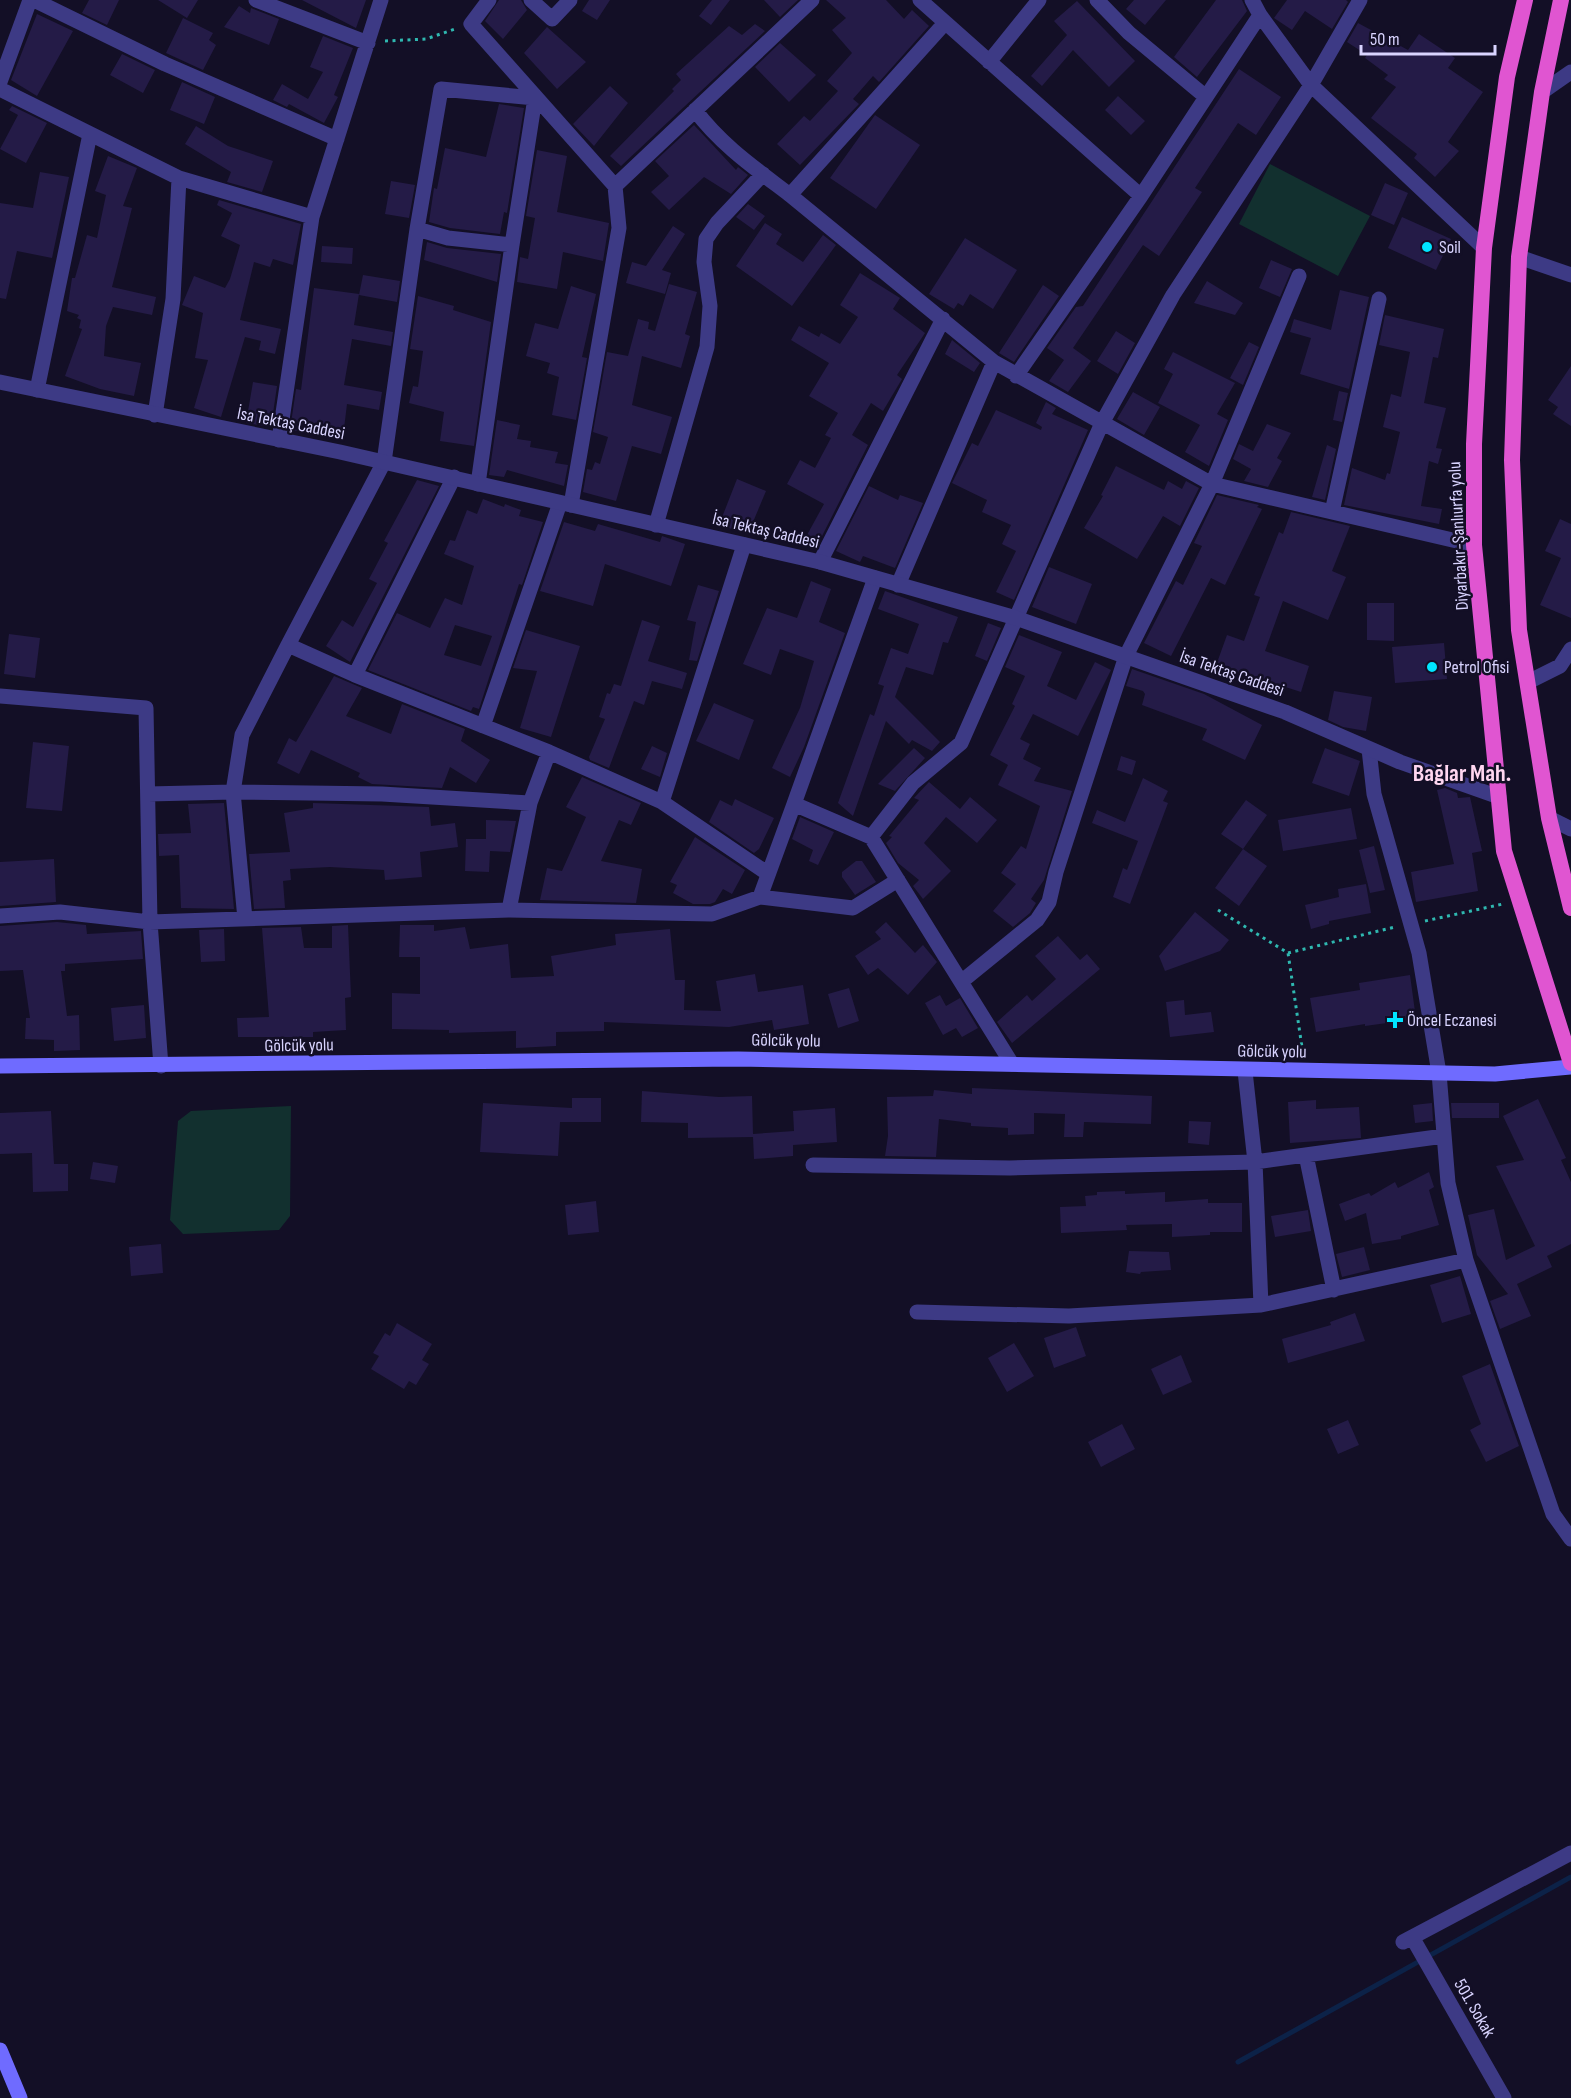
<svg xmlns="http://www.w3.org/2000/svg" width="1571" height="2098" viewBox="0 0 1571 2098" font-family="'Sofia Sans Condensed',sans-serif">
<style>
.green{fill:#12302f}
.lines{fill:none;stroke-linecap:round;stroke-linejoin:round}
.stream{stroke:#0c2248;stroke-width:5}
.building{fill:#241b47;fill-rule:evenodd}
.path{stroke:#2fb8b0;stroke-width:3;stroke-dasharray:3 4.5;stroke-linecap:butt}
.minor{stroke:#3d3a85;stroke-width:15}
.tertiary{stroke:#3d3a85;stroke-width:15}
.secondary{stroke:#6f6bff;stroke-width:15}
.trunk{stroke:#e055d1;stroke-width:16}
.poi-dot{fill:#00e5ff;stroke:#130f26;stroke-width:2}
.labels{text-anchor:middle;stroke-width:5;stroke-linejoin:round;paint-order:stroke}
.poi-label{font-size:18px;fill:#d9d4ff;stroke:#130f26;text-anchor:start}
.street-label{font-size:18px;fill:#d9d4ff;stroke:#130f26}
.district-label{font-size:24px;font-weight:bold;fill:#ffd6f0;stroke:#130f26}
</style>
<rect width="100%" height="100%" fill="#130f26"/>
<!-- green -->
<path class="green" d="M1270 164 1370 216 1338 276 1239 224Z
M291 1106 290 1216 279 1230 183 1234 170 1220 178 1121 191 1111Z"/>
<g class="lines">
<!-- stream -->
<path class="stream" d="M1238 2062 1571 1877"/>
</g>
<!-- building -->
<path class="building" d="M89 0H119L107 25 82 13Z
M158 0H198L187 18Z
M302 0H366L356 28Z
M499 0H521L527 10 503 39 485 21Z
M589 0H610L597 20 582 11Z
M712 0H730L711 25 699 16Z
M764 0H798L780 17Z
M826 0H886L904 19 912 10 929 26 879 82 873 76 853 99 859 104 800 165 777 144 804 116 810 121 838 91 827 81 852 53 832 30 846 18Z
M1134 0H1166L1145 25 1126 9Z
M1216 0H1242L1247 11 1197 77 1174 57Z
M1287 0H1346L1348 2 1332 29 1305 11 1292 30 1274 18Z
M1077 1 1135 61 1109 87 1073 50 1042 86 1031 76 1067 35 1054 21Z
M239 6 250 13 251 8 279 19 269 45 224 27Z
M37 14 73 31 37 96 11 80Z
M183 18 213 33 209 40 216 45 203 70 166 53Z
M1358 23 1408 50 1419 34 1455 58 1448 68 1483 92 1448 142 1459 151 1435 177 1414 158 1417 154 1371 118 1396 87 1384 79 1388 75 1365 58 1367 55 1347 42Z
M755 24 765 31 621 166 610 156 674 91 672 89 681 80 676 74 729 26 742 35Z
M547 27 586 62 557 89 524 53Z
M323 36 353 48 334 95 338 97 324 123 289 104 287 107 273 100 282 84 308 99 323 72 310 67Z
M780 43 816 75 789 102 755 67Z
M122 54 155 70 143 93 110 75Z
M1239 69 1281 97 1256 135 1238 123 1195 188 1202 192 1159 256 1143 245 1073 348 1091 361 1068 392 1049 381 1064 360 1047 348 1076 307 1083 306Z
M182 82 215 97 204 124 170 110Z
M610 86 628 103 594 146 573 124Z
M1118 96 1145 121 1131 135 1105 110Z
M499 104 524 108 507 213 504 212 500 234 450 228 429 222 434 188 437 189 445 148 486 157Z
M12 106 47 123 26 163 0 149 18 115 9 110Z
M875 115 920 145 876 209 830 178Z
M694 125 736 170 738 167 748 175 731 194 704 177 669 210 651 192 669 176 655 161Z
M196 126 228 146 273 161 262 192 227 182 231 172 185 144Z
M537 150 567 156 557 212 609 223 603 261 563 252 557 289 517 282 520 257 528 259 535 218 526 216Z
M108 156 137 168 123 206 132 208 112 287 156 297 152 315 113 307 106 326 104 356 141 363 134 396 100 389 65 376 82 329 79 328 81 320 77 318 79 315 67 311 72 278H75L87 235 97 238 106 195 95 191Z
M40 172 69 177 52 258 17 251 6 299 0 298V203L33 208Z
M391 181 415 185 409 218 385 214Z
M1385 183 1408 193 1394 225 1371 215Z
M219 200 301 224 293 265 273 259 270 267 254 262 240 320 281 329 275 354 259 350 261 341 245 337 221 417 194 408 208 360 195 358 203 313 182 305 194 276 225 288 230 279 240 245 221 236 232 213 217 205Z
M748 204 765 216 754 230 736 217Z
M1402 217 1451 239 1436 270 1388 248Z
M765 223 782 234 776 244 803 262 823 235 836 245 792 306 736 266Z
M673 226 685 234 662 270 671 273 665 294 626 283 632 262 646 266Z
M965 238 1017 270 993 309 970 294 963 306 958 303 954 309 929 294Z
M427 242 447 248 501 254 497 282 424 260Z
M322 246 353 248 352 264 321 262Z
M1271 260 1292 269 1280 297 1259 288Z
M860 273 900 298 893 309 925 333 897 375 902 379 883 411 871 403 852 435 868 445 819 542 807 535 824 504 787 484 800 460 815 468 831 438 825 435 838 413 809 396 829 363 791 340 799 326 819 337 821 333 840 344 858 317 840 305Z
M363 275 400 281 397 302 359 295Z
M1207 281 1243 303 1235 315 1194 303Z
M669 284 697 292 685 334 690 336 681 368 642 356 632 405 672 417 661 454 632 446 616 501 583 492 587 469 592 470 595 462 600 464 608 437 593 432 607 352 628 356 638 319 649 322 648 329 655 331Z
M1043 285 1059 296 1014 362 999 353Z
M571 286 596 294 582 357 587 358 576 420 552 415 559 377 547 373 550 363 526 356 535 323 558 329Z
M314 288 359 294 354 325 393 332 391 346 352 339 344 385 382 392 379 410 347 404 343 437 290 430 296 389 301 390Z
M1340 290 1369 297 1349 389 1300 374 1311 338 1290 332 1294 319 1331 330Z
M418 296 454 306 453 310 491 322 474 446 440 441 444 412 409 403 413 386 418 387 423 351 410 349Z
M1385 315 1444 329 1438 358 1433 357 1424 403 1446 408 1436 448 1442 449 1438 464 1429 461 1421 506 1442 509 1439 524 1344 505 1352 468 1385 480 1387 473 1390 474 1400 432 1383 427 1391 394 1401 397 1410 352 1379 345Z
M1116 331 1135 343 1118 374 1097 361Z
M952 340 980 363 974 372 945 354Z
M1249 342 1259 347 1243 385 1230 378Z
M1173 352 1235 383 1217 414 1228 420 1209 466 1185 452 1200 425 1158 403 1173 374 1164 369Z
M1571 366V426L1553 414 1558 407 1548 400Z
M253 382 277 386 271 427 246 423Z
M1339 391 1348 393 1342 422 1333 420Z
M1133 392 1160 407 1144 435 1117 419Z
M1046 402 1056 408 1052 414 1088 430 1014 600 996 592 1016 551 1002 544 1011 525 982 512 987 500 952 483 972 443 978 446 996 410 1041 430 1042 427 1036 423Z
M497 420 520 425 517 439 531 441 530 447 558 452 555 463 568 465 564 486 507 470 504 477 489 475Z
M1267 424 1291 433 1277 458 1282 461 1268 487 1244 481 1251 469 1233 459 1239 444 1253 451Z
M1327 445 1336 449 1325 500 1312 497Z
M1116 466 1164 490 1168 481 1182 489 1186 481 1199 488 1180 526 1163 516 1137 559 1084 528 1103 496 1101 495Z
M737 479 766 491 748 534 719 525Z
M417 480 439 486 350 662 326 646 342 620 353 627 377 583 369 579 388 543 384 541Z
M869 486 898 500 900 495 923 503 895 568 863 556 860 562 836 551Z
M1217 495 1259 505 1257 507 1262 509 1225 585 1211 578 1171 656 1144 643 1176 581 1183 585 1202 546 1194 543Z
M483 499 504 507 505 504 521 510 519 516 543 522 522 585 519 584 479 709 473 707 471 711 368 670 397 613 430 628 445 598 462 605 474 566 444 554 450 540 455 541 467 510 477 514ZM455 625 492 636 481 666 444 655Z
M1291 512 1350 526 1332 571 1346 577 1328 620 1283 601 1265 651 1309 666 1301 692 1252 676 1250 683 1214 671 1227 635 1244 641 1260 597 1254 595 1279 532 1283 534Z
M1560 519 1571 524V618L1540 605 1561 558 1545 551Z
M564 522 595 531 598 524 660 542 662 536 685 544 671 586 605 564 593 606 540 591Z
M1049 567 1092 584 1076 624 1032 607Z
M811 581 831 589 819 622 845 633 804 747 790 777 772 768 800 708 814 661 780 649 771 675 743 664 767 608 797 618Z
M698 585 719 591 697 661 689 660 696 622 687 620Z
M885 591 958 617 948 643 943 642 933 675 906 667 895 697 940 742 932 751 912 740 909 744 886 721 853 816 838 803 870 714 874 716 884 686 878 684 891 648 908 654 919 624 878 609Z
M1367 603H1394V641L1367 640Z
M642 620 660 626 648 661 687 673 682 689 652 681 644 705 634 701 609 768 590 760 589 757 605 719 599 717 607 693 610 694 614 684 621 686Z
M988 623 1001 628 987 661 975 656Z
M526 630 580 646 551 737 520 728 537 671 513 668Z
M9 634 40 638 35 678 4 674Z
M1019 635 1062 652 1047 686 1076 700 1095 662 1111 670 1078 736 1033 714 1020 739 1030 744 1023 759 1041 768 1034 781 1072 791 1044 880 1031 899 1036 903 1030 913 1013 927 993 911 1016 884 1001 873 1021 846 1026 849 1040 806 998 785 1008 765 990 755 1015 706 1012 704 1025 676 1005 667Z
M1444 643 1447 679 1395 683 1392 647Z
M1132 669 1204 694 1262 725 1245 760 1202 740 1207 729 1142 705 1145 694 1143 691 1126 686Z
M334 676 362 688 346 716 391 734 402 704 465 729 461 741 490 760 476 783 450 767 442 788 372 784 358 777 360 773 311 750 299 774 277 763 289 738 296 742Z
M1334 691 1372 697 1366 731 1343 727 1328 720Z
M714 703 754 720 739 760 696 741Z
M33 742 69 746 62 811 26 808Z
M652 746 667 753 660 777 641 769Z
M914 748 925 758 895 791 878 784Z
M1325 748 1360 761 1349 796 1312 783Z
M1121 756 1136 761 1132 775 1117 770Z
M582 777 641 803 631 825 619 820 601 861 642 869 636 903 540 900 547 868 562 871 586 817 566 807Z
M1143 778 1168 791 1163 801 1168 803 1130 904 1113 897 1123 868 1127 870 1138 841 1092 823 1097 810 1125 822Z
M929 782 960 809 970 797 997 820 977 843 946 817 924 843 951 871 923 899 913 886 919 880 898 863 886 843 892 837 889 836 919 800 914 798Z
M1445 788 1457 793 1458 798 1470 797 1482 851 1472 853 1478 891 1416 902 1411 872 1454 864 1437 790Z
M735 799 774 818 759 849 754 853 709 822 720 800 732 806Z
M1246 800 1267 815 1243 849 1221 834Z
M224 803 234 909 181 908 179 855 159 856 158 834 191 833 188 804Z
M313 803 429 807 431 826 455 823 458 847 420 852 422 877 385 880 384 870 330 867 290 869 291 880 283 881 285 908 254 909 249 854 290 852 284 813 313 808Z
M1351 808 1357 839 1283 851 1278 820Z
M800 817 834 832 818 865 809 861 813 850 792 839Z
M486 820 516 821 510 852 490 851 489 872 465 871 466 839H486Z
M695 837 745 870 732 894 723 889 715 902 710 904H693L673 893 677 885 670 882Z
M1374 846 1385 890 1370 893 1359 850Z
M1243 849 1267 866 1239 906 1215 888Z
M54 859 56 902 0 906V862Z
M856 861H862L876 882 855 895 842 877V872Z
M1366 884 1371 913 1329 921V924L1311 929 1305 905 1339 897 1338 889Z
M1195 912 1229 940 1220 951 1165 971 1159 956Z
M57 922 86 925 87 934 141 931 143 959 65 964V971H61L67 1016 79 1015 80 1050 54 1051V1040L25 1039 26 1018H30L23 970 0 971V926Z
M886 922 915 953 923 945 937 962 908 995 878 968 868 975 855 956 881 939 875 932Z
M348 925 351 997 345 998 346 1030 313 1032V1037H238L237 1018 269 1017 262 928 301 927 304 948H332V926Z
M400 925H434V931L465 927 470 949 508 944 511 978 554 976 551 956 616 945 615 934 670 929 675 980H685L684 1010 721 1011 716 981 755 974 758 992 803 985 809 1024 774 1030 772 1020 729 1027 604 1022V1031L556 1032V1046L516 1048V1031L449 1033V1030L392 1029V993L420 994V957H399Z
M224 929 225 961 201 962 199 930Z
M1058 936 1080 960 1087 954 1100 969 1012 1043 997 1022 1027 995 1032 1001 1056 979 1035 956Z
M1410 975 1416 1019 1365 1026V1024L1316 1032 1310 998 1360 990 1359 983Z
M849 988 859 1021 838 1028 828 994Z
M940 995 946 1006 960 998 978 1028 962 1037 956 1028 943 1035 925 1003Z
M1184 1000 1185 1015 1211 1012 1214 1032 1170 1037 1166 1002Z
M144 1005 146 1038 114 1041 111 1008Z
M972 1088 1152 1096 1151 1124 1084 1122 1083 1137H1064L1065 1114 1034 1113V1134L1008 1135V1128L971 1126V1123L939 1119 936 1157 885 1156 888 1136 887 1097 933 1096 934 1090 972 1094Z
M642 1091 719 1097 752 1096 753 1134 794 1131 793 1111 835 1108 837 1142 793 1145V1156L754 1159 753 1137 688 1138V1123L641 1122Z
M572 1098H601V1122H560L558 1156 480 1152 483 1103 572 1108Z
M1538 1099 1566 1158 1561 1160 1571 1182V1244L1547 1256 1552 1267 1517 1284 1531 1316 1500 1329 1490 1301 1508 1294 1477 1255 1468 1215 1494 1209 1506 1260 1535 1246 1496 1166 1524 1160 1503 1116Z
M1316 1100V1109L1359 1107 1361 1138 1290 1143 1288 1102Z
M1432 1103 1433 1121 1415 1123 1413 1105Z
M1451 1103H1499V1118H1452Z
M51 1111 54 1164H68V1191L33 1192 32 1153 0 1154V1113Z
M1189 1121 1211 1122 1209 1145 1188 1143Z
M93 1162 118 1166 115 1183 90 1179Z
M1429 1172 1434 1187 1429 1190 1439 1225 1401 1236V1239L1372 1244 1366 1213 1345 1221 1339 1204 1369 1193 1371 1196 1395 1182 1398 1188Z
M1125 1191V1194L1165 1192V1202L1208 1199V1203H1242V1232H1210V1235L1172 1237V1224L1126 1225 1127 1230 1061 1233 1060 1207 1086 1206 1085 1196 1097 1195V1192Z
M596 1201 599 1232 568 1235 565 1205Z
M1308 1210 1311 1231 1275 1237 1271 1216Z
M161 1244 163 1273 131 1276 129 1247Z
M1364 1247 1370 1270 1342 1277 1336 1254Z
M1129 1251 1169 1252 1171 1270 1141 1272 1140 1274 1126 1272Z
M1460 1276 1471 1314 1442 1323 1430 1285Z
M1355 1313 1365 1341 1288 1363 1282 1339 1331 1325 1330 1322Z
M397 1323 432 1344 422 1360 429 1364 416 1385 409 1381 404 1389 371 1369 379 1356 373 1353 385 1333 390 1336Z
M1076 1327 1086 1356 1054 1368 1044 1338Z
M1014 1343 1034 1376 1007 1392 988 1358Z
M1181 1355 1192 1382 1163 1395 1151 1369Z
M1490 1364 1519 1446 1486 1462 1470 1430 1481 1424 1462 1376Z
M1348 1420 1359 1445 1338 1454 1327 1429Z
M1122 1424 1135 1449 1101 1467 1088 1442Z"/>
<g class="lines">
<!-- path -->
<path class="path" d="M385 41 426 39 455 29
M1218 910 1288 953 1303 1054
M1425 921 1503 904
M1288 953 1395 927"/>
<!-- minor -->
<path class="minor" d="M34 0 165 64 337 139
M256 0 368 43
M489 0 471 24 615 186 619 228 571 505
M531 0 552 19 570 0
M920 0 1141 196
M1097 0 1129 33 1206 97
M1260 15 1311 85 1484 248
M944 24 790 195 994 362 1212 484 1474 545
M989 62 1039 0
M0 82 30 0
M0 89 179 178 173 299 155 415
M1542 92 1571 72
M695 110C721 145 756 169 790 195
M179 178 312 217
M615 186 812 0
M1519 257 1571 275
M1016 376 1141 196 1260 15 1252 0
M37 390 90 134
M279 440 312 217 381 0
M454 477 355 675 549 752
M478 484 512 245
M1332 512 1379 299
M656 525 707 347 710 306 704 262 706 239 717 223 763 174
M820 562 943 319
M875 578 794 804 871 837 913 783 961 743 1102 423 1173 295 1311 85 1360 0
M898 585 994 362
M288 645 242 735 233 792 382 794 530 803
M355 675 288 645 384 462 417 229 448 238 512 245 535 98 441 89 417 229
M1528 682 1560 666 1571 649
M0 696 146 708 150 922 161 1066
M483 726 560 503
M1369 749 1374 794 1419 953 1439 1073 1448 1183 1466 1260 1553 1514 1571 1539
M148 794 233 792 245 919
M662 802 744 545
M794 804 760 897 853 908 898 880
M1549 818 1571 829
M871 837 1012 1064
M760 897 712 914 509 910 530 803 549 752 662 802 767 873
M0 916 60 912 150 922 509 910
M961 982 1037 920 1049 902 1056 872 1126 656 1212 484 1299 276
M1245 1071 1255 1162 1261 1305
M1306 1155 1334 1290
M813 1165 1010 1168 1255 1162 1444 1136
M917 1312 1069 1316 1261 1305 1466 1260
M1412 1937 1504 2098
M1403 1942 1571 1853"/>
<!-- tertiary -->
<path class="tertiary" d="M0 382 340 452 820 562 1016 618 1285 712 1400 762 1499 797"/>
<!-- secondary -->
<path class="secondary" d="M0 1066 738 1059 1495 1074 1571 1067
M0 2050 20 2098"/>
<!-- trunk -->
<path class="trunk" d="M1525 0 1507 77 1484 248 1474 444V545L1504 851 1571 1063
M1561 0 1542 92 1519 257 1512 460 1519 630 1549 818 1571 908"/>
</g>
<!-- markers -->
<g class="poi-dot">
<circle cx="1427" cy="247" r="6"/>
<circle cx="1432" cy="667" r="6"/>
<path d="M1392 1011h6v6h6v6h-6v6h-6v-6h-6v-6h6z"/>
</g>
<g class="labels">
<!-- poi labels -->
<g class="poi-label">
<text x="1439" y="253">Soil</text>
<text x="1444" y="673">Petrol Ofisi</text>
<text x="1407" y="1026">Öncel Eczanesi</text>
</g>
<!-- street labels -->
<g class="street-label">
<text transform="translate(291 423) rotate(11)" y="6">İsa Tektaş Caddesi</text>
<text transform="translate(766 530) rotate(13)" y="6">İsa Tektaş Caddesi</text>
<text transform="translate(1458 536) rotate(-93)" y="6">Diyarbakır-Şanlıurfa yolu</text>
<text transform="translate(1232 673) rotate(19)" y="6">İsa Tektaş Caddesi</text>
<text transform="translate(786 1040) rotate(1)" y="6">Gölcük yolu</text>
<text transform="translate(299 1045) rotate(-1)" y="6">Gölcük yolu</text>
<text transform="translate(1272 1051) rotate(1)" y="6">Gölcük yolu</text>
<text transform="translate(1475 2008) rotate(60)" y="6">501. Sokak</text>
</g>
<!-- district labels -->
<g class="district-label">
<text x="1462" y="781">Bağlar Mah.</text>
</g>
</g>
<!-- scale -->
<path d="M1361 45v9h134v-9" fill="none" stroke="#d9d4ff" stroke-width="3"/>
<text x="1370" y="45" font-size="18" fill="#d9d4ff" stroke="#130f26" stroke-width="4.5" paint-order="stroke">50 m</text>
</svg>
